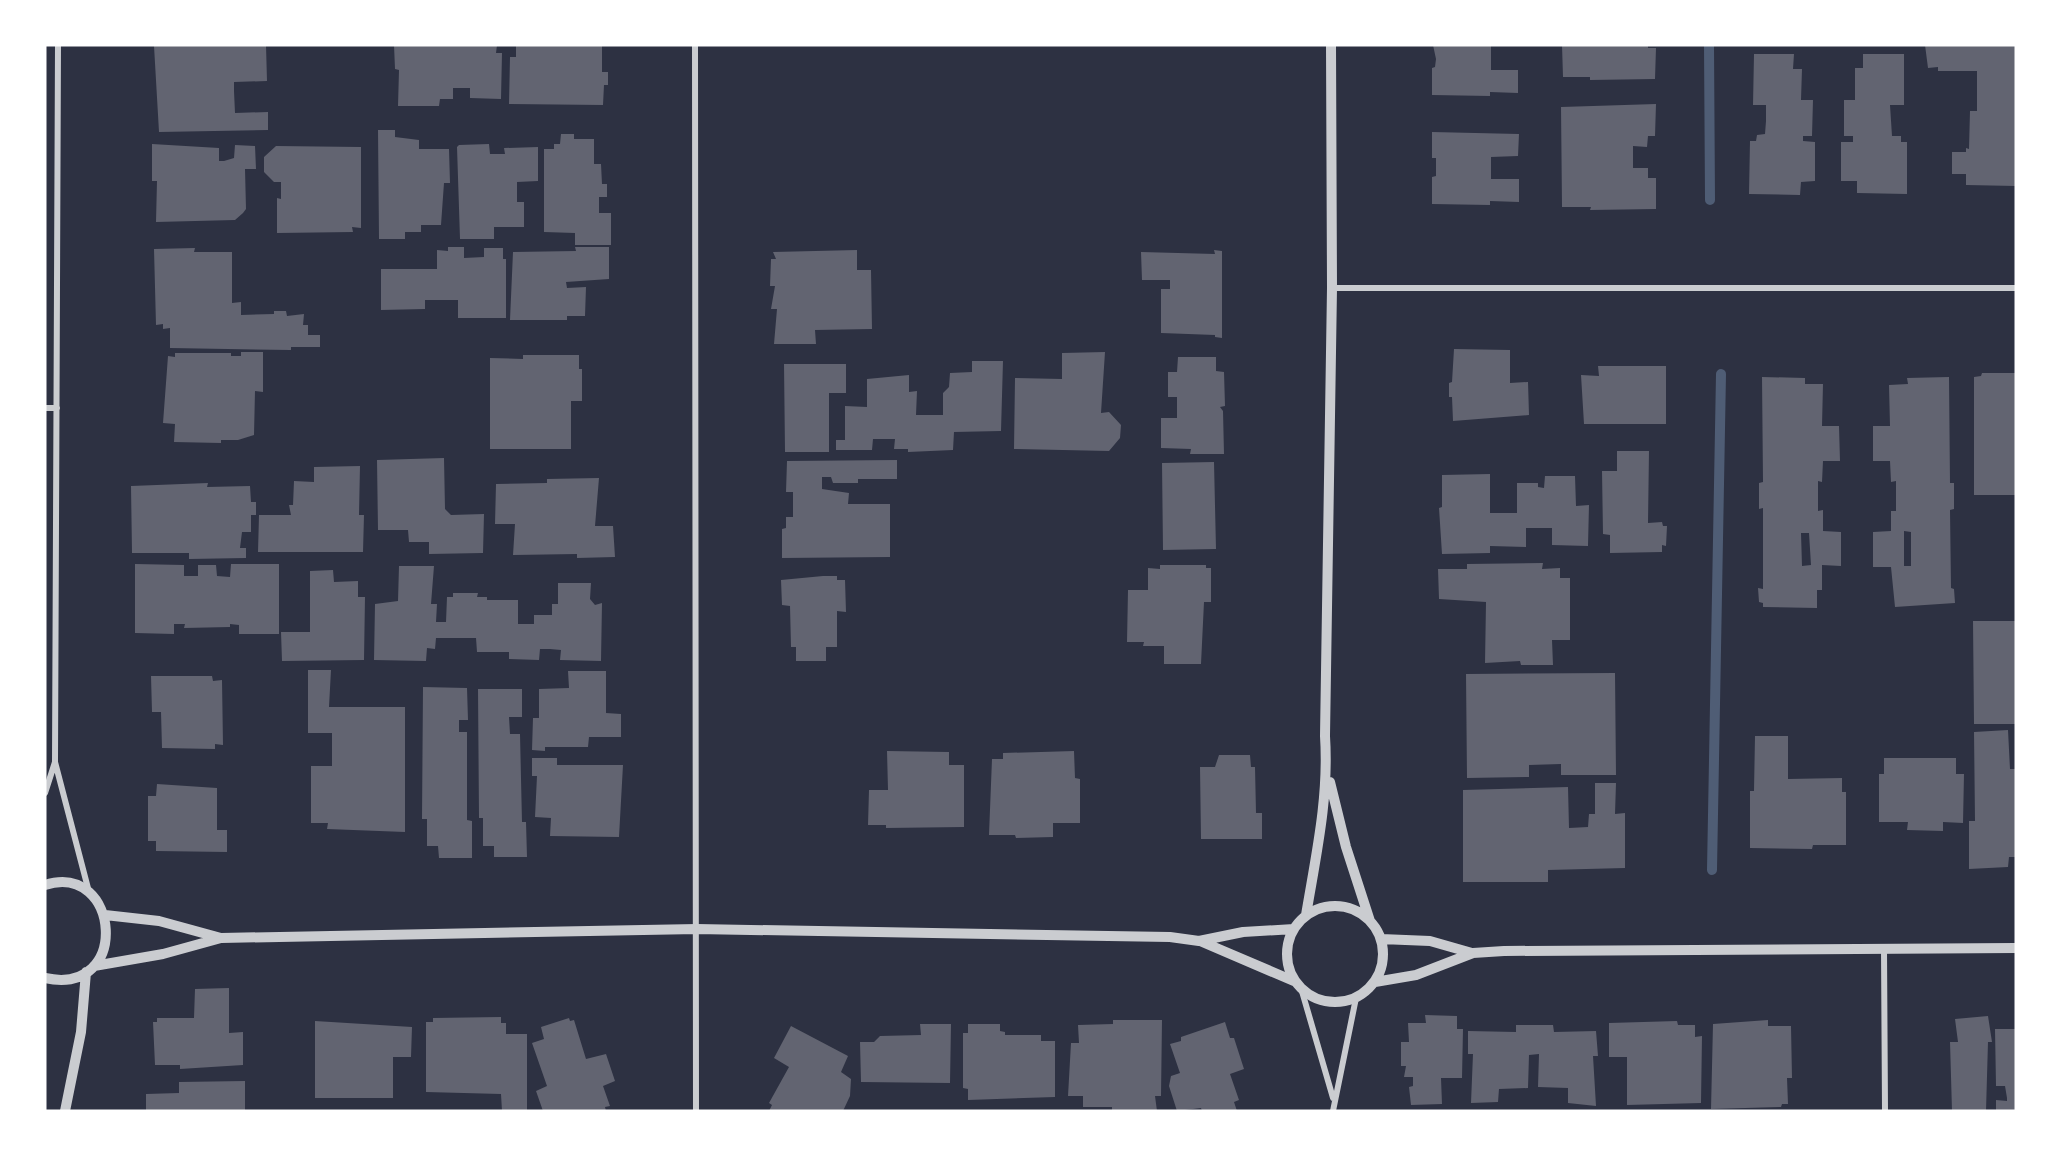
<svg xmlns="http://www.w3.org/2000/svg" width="2061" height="1156" viewBox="0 0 2061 1156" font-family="'Alegreya Sans',sans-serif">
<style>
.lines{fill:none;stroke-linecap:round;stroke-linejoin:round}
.stream{stroke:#4f5d75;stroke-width:10}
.building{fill:#626471;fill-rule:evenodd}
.minor{stroke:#caccd0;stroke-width:6}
.tertiary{stroke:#caccd0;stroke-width:10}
</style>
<rect width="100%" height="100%" fill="#2d3142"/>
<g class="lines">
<!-- stream -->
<path class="stream" d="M1709 45 1710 200
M1712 870 1721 374"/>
</g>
<!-- building -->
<path class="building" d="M266 45 267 81 234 82V91L235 113 268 112V130L159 132 154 46Z
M394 45H497L496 53H502L501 99 470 98V88H453V99H440L439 106H398L399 70 395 69Z
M516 45H602V72H608V85H604L603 105 509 104 510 57H516Z
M1433 45H1491V70H1518V93L1490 92V96L1432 95V68L1435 67 1436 59Z
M1562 45H1648V48H1656L1655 79 1590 80V77H1563Z
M1925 45H2016V186L1966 185V174H1952V152H1966V148L1969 149 1970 111H1977V71H1938V67L1928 68Z
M1754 54H1794L1793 69H1802L1801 100H1813L1812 136H1803V141L1815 142V181L1801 182 1800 195 1749 194 1750 141H1756L1757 135 1765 134 1766 121V105H1753Z
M1863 54H1904V105H1890L1892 136H1901V142H1907V194L1857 193V181H1841V142H1853V136H1844V100H1855V68H1863Z
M1656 104 1655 136H1648L1647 147 1633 146V168H1648V178H1656V209L1590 210 1591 207H1562L1561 107Z
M378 130H395V137L419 140V149H449L450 183H444L441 225H421V232H405V239H379Z
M1432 132 1519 134 1518 156 1491 157V179H1519V202L1490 201V205L1432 204V177L1436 176V158H1432Z
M561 134H574V139H594V164H601L602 184H607V197H599V213H611V245H575V233L544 232V149H554V144H560Z
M152 144 219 148V161H224L234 158 235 145 255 146 256 169H245L246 209 243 213 235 220 156 222 157 181H152Z
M489 144 490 154H505L504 148 538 147V181L517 182V202H524V227H494V239H460L457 147 459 145Z
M276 146 361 147V228L352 227 353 232 277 233V198L281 199V182H274L264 172V157Z
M448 247H464V258L484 257V248H503V259H506V318H458V300H425V309L381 310V269H437V250L448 251Z
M575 247H609V279L566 282 567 288 586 287 585 316H567V320H510L513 252 576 251Z
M195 248 194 252H232V303L241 302V315L274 314V311H286L287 316 304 314 303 325H308V335H320V347H291V350L170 348V328L163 329V324L156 325 154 249Z
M857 250V270H871L872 329 815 330 816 344H774L777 309H771L775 286H770L771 259H776L773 252Z
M1214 250 1222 251V338L1215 337V335L1161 333V289H1170V280H1142L1141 252 1215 254Z
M1454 349 1510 350V383L1528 382 1529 415 1453 421 1452 397H1449V383L1452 382Z
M241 352H263V392L255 391 254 435 238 440H221V443L174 442 175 424 163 423 168 356 175 357V353H231V356H241Z
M1105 352 1101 413 1109 412 1121 425 1120 438 1109 451 1014 449 1015 378 1062 379V353Z
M523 355H579V369H582V401H571V449H490V358L523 359Z
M1178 357H1216V371L1224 372 1225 406 1220 407 1223 411 1224 454H1190L1191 449 1161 448V418H1177V397H1168V372H1177Z
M972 361H1003L1001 431 954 432 953 450 908 452V449H894L895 439H873L872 450H836V440H845V406L867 407V379L909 375V392L917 391 916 415H943V393L949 387 950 373 972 372Z
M784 364H846V393H829V452H785Z
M1598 366H1666V424H1584L1581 375 1599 376Z
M1982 373H2016V495H1974V377L1981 376Z
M1762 377 1805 378V384H1823L1822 426H1839L1840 461H1823L1822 482 1818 481V511L1823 510V531L1841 532V566L1822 565V590H1817V608L1763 607V603L1759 602 1758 588 1763 589V508L1759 509V483L1763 482ZM1801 533H1809L1811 565 1802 566Z
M1949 377 1950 483H1954V509L1950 510 1951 588 1954 589 1955 603 1895 607 1891 567H1873V532L1891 531V511H1896V481L1891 482 1890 461H1873V426H1890L1889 385 1908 384 1907 378ZM1904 531 1911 532V566H1904Z
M1617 451H1649L1648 523 1662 522 1663 526H1667L1666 546 1662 545V552L1610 553V535L1603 534 1602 471H1617Z
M444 458 445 509 451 515 484 514 483 553 429 554V542H409L408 530H378L377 460Z
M897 460V479H858V483H833L831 477H822V489L849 493 848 504H890V557L782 558V529L786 528V517H793V492H786L787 461Z
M1214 462 1216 549 1163 550 1162 463Z
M360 466 359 515H364L363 552H258L259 515H291L289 505H293L294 481 314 482V467Z
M1490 474V513H1517V483H1538V487L1544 488 1545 476H1575L1576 506 1589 505 1588 546 1552 545V528H1526V547L1490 546V553L1442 554 1439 508 1442 507V475Z
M599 478 595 526H613L615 557 577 558V554L513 555 515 524H495L496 484 547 483V479Z
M208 483 207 487 250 486 251 502H256V515H251V532H242L240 548H246V558L189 559V553H132L131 486Z
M1543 563 1542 569 1560 568V578H1570V640H1552L1553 665H1521L1520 661 1485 663 1486 602 1439 599 1438 569H1467V564Z
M135 564 184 565V576H198V565H216L217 576 230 577 231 564H279V634H239V625L230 624V627L184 628 185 624H174V634L135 633Z
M1160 565H1206V568H1211V602H1204L1201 664H1164V646H1143L1144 642H1127L1128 590H1148V568L1160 569Z
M399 566H434L431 604H437L436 622H446L447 597H453V593H478L477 597H487V600H518V624H534V615H552V604H558V583H591L590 599 595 605 602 603 601 661 560 660 561 650 550 649H540L539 660 509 659V652H477L476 638H436L435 649 427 648 426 661 374 660 375 604 398 601Z
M333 570 334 582 358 581V597H365L364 660 282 661 281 632H310V571Z
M823 576H837V580H845L846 612 837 611V647H826V661H796V647H791L790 606 782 605 781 580Z
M1973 621H2016V724H1974Z
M308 670H331L329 707H405V832L327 829 328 823H311V766H332V733H308Z
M568 671H606V713L621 714V737H589L588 747H545V751L532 750 533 718H539V689L569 688Z
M1615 673 1616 775H1561V764L1529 765V777L1467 778 1466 674Z
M151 676H212L213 681 222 680 223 745 215 744V749L162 748 161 712H152Z
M423 687 467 688 468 720H459V732H467V820L472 821V858H439L438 846H427V819H422Z
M478 689H522V717H509L510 734H520L522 822H526L527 857H494V846H483V818H479Z
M2008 730 2010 769H2016V857H2009L2008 867 1969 869V821H1975L1974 732Z
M1755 736H1788V779L1842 778V792H1846V845H1813L1812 849 1750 848V791H1754Z
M887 751 949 752V765H964V827L886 828V825H868L869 790H888Z
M1074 751 1075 778 1080 779V823H1053V837L1016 838 1015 835H989L992 759H1003V753Z
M1219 755H1250L1251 767H1255L1256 813H1262V839H1201L1200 767H1215Z
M532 758H557V765H623L619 837 550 836 551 818 535 817 537 776H532Z
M1884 758H1956V774H1964L1963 823 1943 822V831L1907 830 1908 822H1879V774H1884Z
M1595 783H1616L1615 814 1625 813V868L1548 870V882H1463V790L1568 787 1569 828 1588 827 1589 814H1595Z
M157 784 217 788V830H227V852L156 851V841H148V796H156Z
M229 988V1033L243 1032V1065L180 1069V1065H155L153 1022H157V1018H194L195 989Z
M1425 1015 1457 1016V1029H1463L1462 1078H1441L1442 1104 1411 1105 1409 1087 1413 1086V1077H1404L1406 1066H1401V1042H1409L1408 1023H1426Z
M1988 1016 1992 1042H1988L1986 1111H1952L1950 1042H1958L1955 1019Z
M501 1017V1023H506V1034H527V1111H502L501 1094 426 1092V1022H433V1018Z
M569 1018 570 1021 574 1020 586 1059 606 1054 615 1081 603 1086 610 1106 605 1107 606 1111H543L536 1091 547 1086 532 1043 544 1039 541 1027Z
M1113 1020H1162L1161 1096H1155L1157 1111H1112V1107H1083V1096H1068L1071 1043H1079L1078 1025 1113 1024Z
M1768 1020V1026H1791L1792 1078H1787L1788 1104H1782L1781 1107 1711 1109 1713 1024Z
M315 1021 412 1027 411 1057H393V1098H315Z
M1677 1021 1678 1025H1695V1037L1702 1036 1701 1103 1627 1105V1057H1609V1023Z
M1225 1022 1230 1038H1234L1244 1069 1230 1074 1239 1100 1234 1102 1237 1111H1202L1201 1108 1177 1111 1169 1086 1171 1076 1180 1073 1170 1044 1181 1041V1037Z
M920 1024H951L950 1083 861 1082 860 1042H874L880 1036 921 1035Z
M968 1024H1000V1031L1005 1032V1035H1041V1041H1055V1097L968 1100V1089L963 1088V1033H968Z
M1516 1025H1553L1554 1032 1596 1031 1598 1056H1593L1596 1106 1568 1103V1088L1538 1087 1539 1054 1529 1055 1528 1088 1499 1089 1498 1102 1471 1103 1473 1054H1468V1031L1516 1032Z
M791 1026 848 1056 841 1072 851 1079 850 1096 843 1111H769L772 1105 769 1103 789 1067 774 1058Z
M1995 1029H2016V1111H1996V1100L2007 1101V1098L2005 1086H1996Z
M245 1081V1111H146V1094L179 1093V1082Z"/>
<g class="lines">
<!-- minor -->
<path class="minor" d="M58 45 55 762 89 892
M695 45 696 1111
M1332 288H2016
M45 408H57
M45 793 55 762
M1884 950 1885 1111
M1301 988 1333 1098
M1333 1111 1356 998"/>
<!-- tertiary -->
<path class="tertiary" d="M1330 782 1346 847 1370 921
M45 885C120 861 132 997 45 978
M1287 954a48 48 0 1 1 96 0a48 48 0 1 1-96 0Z
M105 915 159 921 221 938
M1306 915C1316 855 1329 798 1325 736L1332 288 1331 45
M1381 939 1430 941 1472 953
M1200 941 1296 982
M94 966 163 954 221 938 697 929 1170 937 1199 941 1243 932 1294 929
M1375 982 1416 975 1473 953 1504 951 2016 948
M65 1111 81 1032 86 972"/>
</g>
<!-- border -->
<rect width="2061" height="1156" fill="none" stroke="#ffffff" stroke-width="93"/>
</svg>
